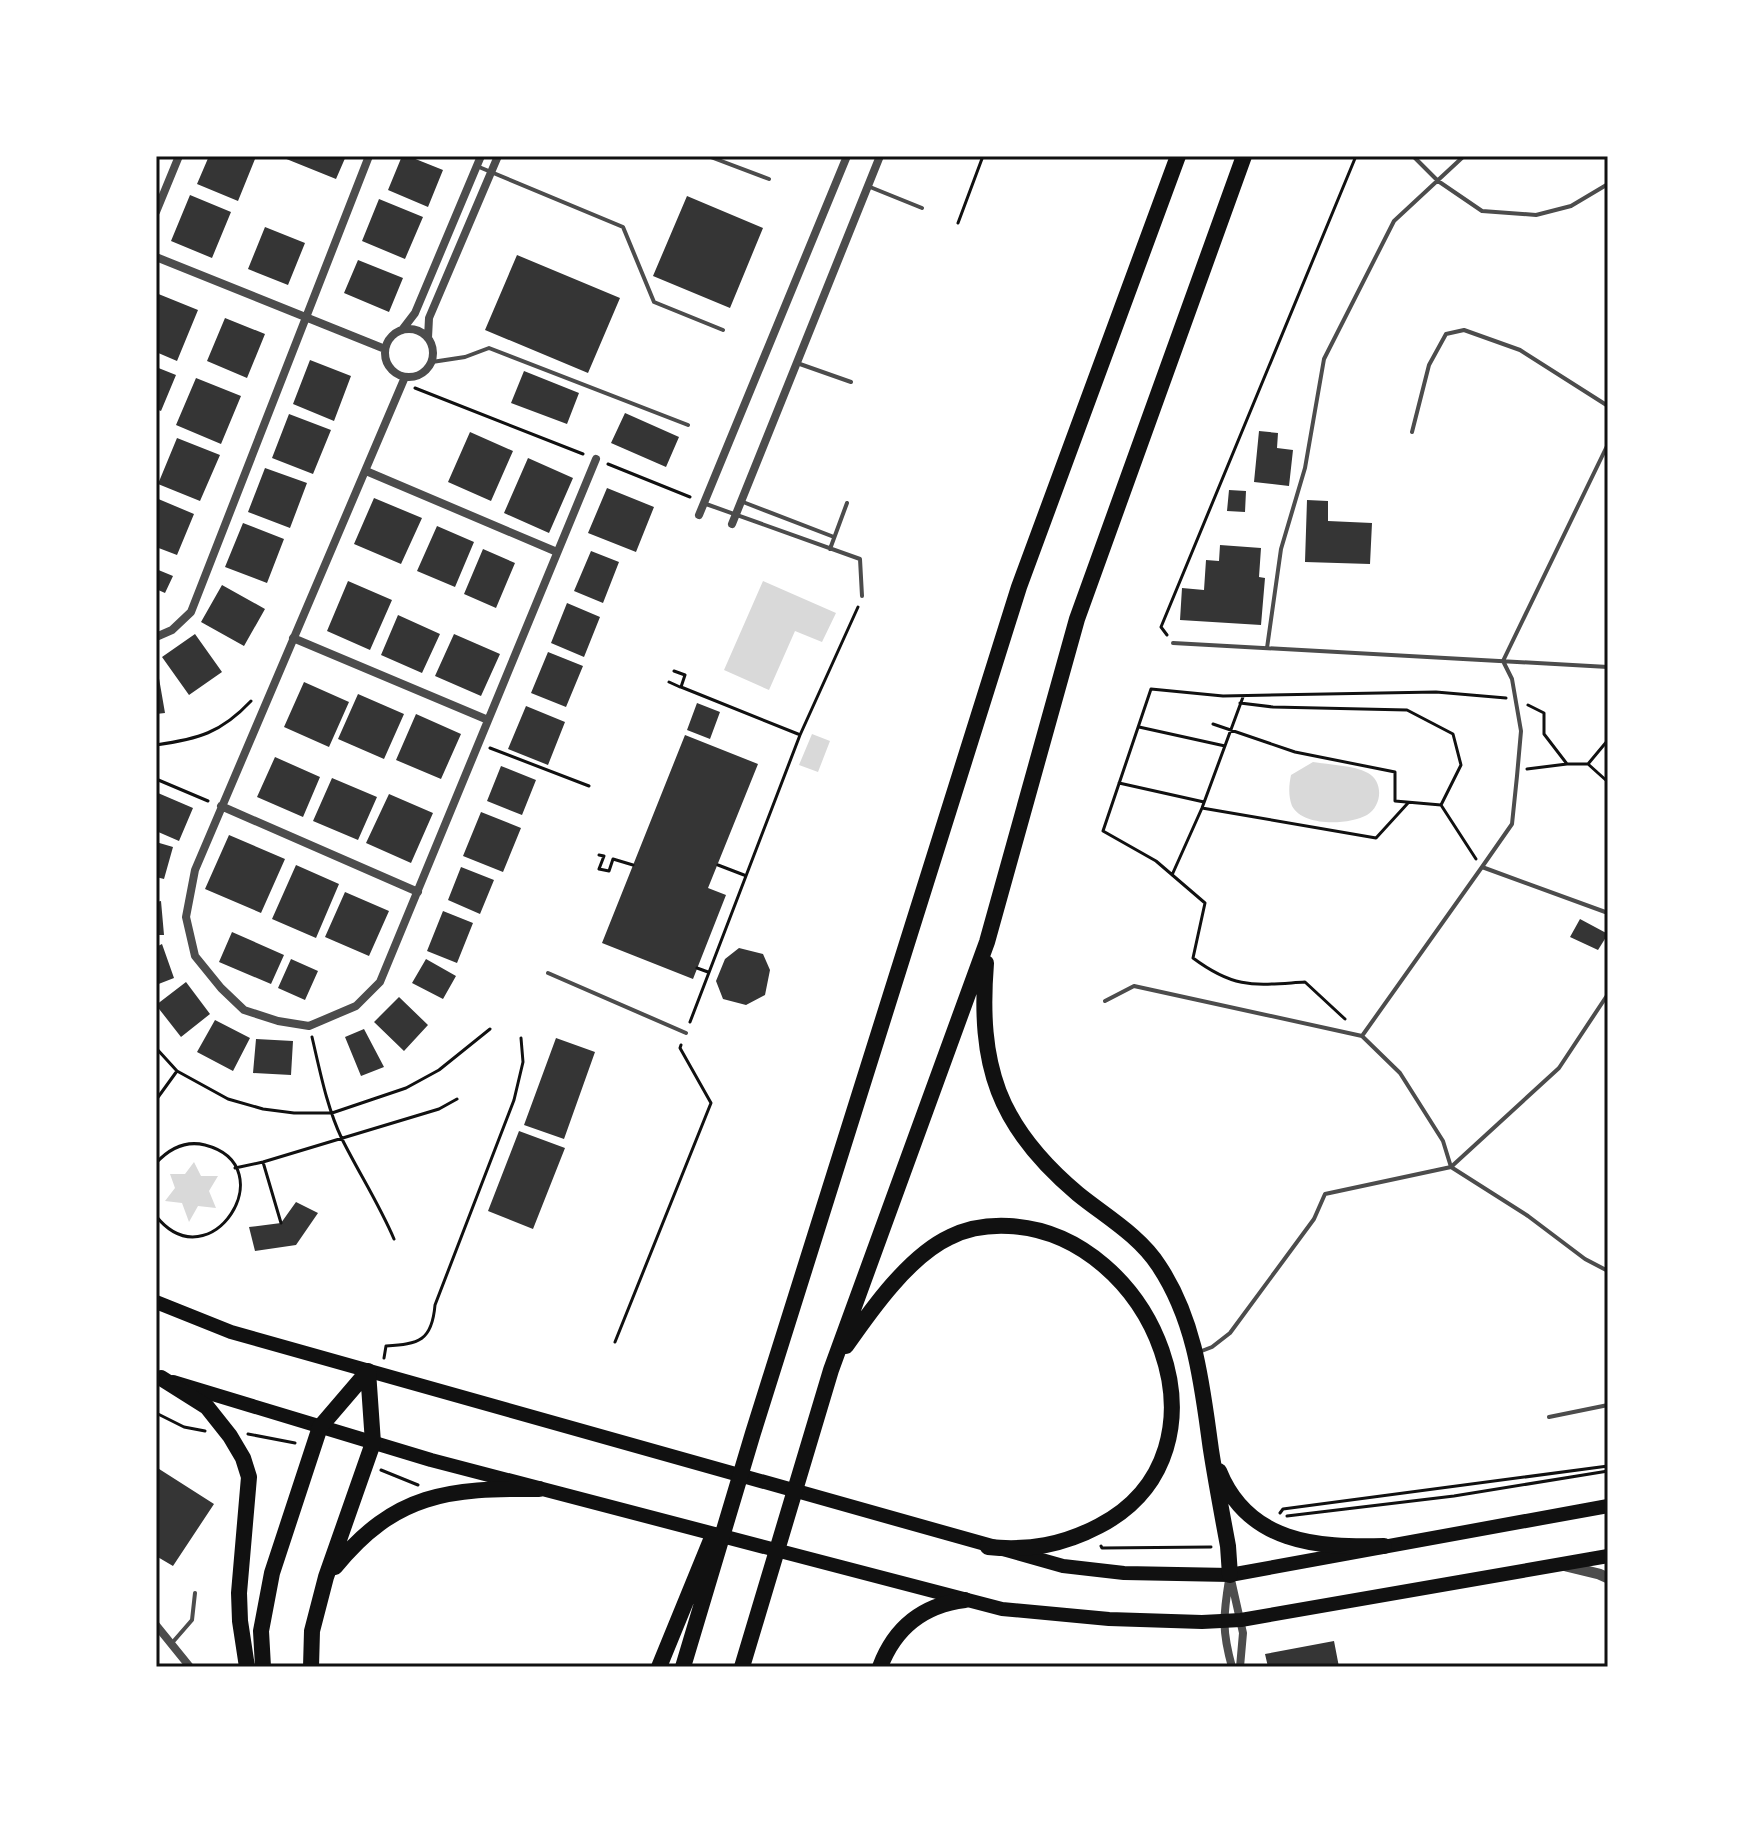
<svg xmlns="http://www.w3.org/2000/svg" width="1764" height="1823" viewBox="0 0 1764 1823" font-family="'Titillium Web',sans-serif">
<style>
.water{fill:#d9d9d9}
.building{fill:#353535}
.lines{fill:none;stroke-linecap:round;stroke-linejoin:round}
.path{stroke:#111;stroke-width:3}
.service{stroke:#4c4c4c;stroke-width:4}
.minor{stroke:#4c4c4c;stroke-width:8}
.tertiary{stroke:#4c4c4c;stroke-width:11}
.primary{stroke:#111;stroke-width:14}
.motorway{stroke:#111;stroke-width:16}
.neatline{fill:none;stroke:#111;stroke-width:3}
</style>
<rect width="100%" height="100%" fill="#fff"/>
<!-- water -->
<path class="water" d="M763 581 836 613 822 642 795 631 769 690 724 670Z
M812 734 830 741 818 772 799 765Z
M1313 762C1330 765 1353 765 1368 773 1384 782 1382 806 1367 815 1349 825 1303 827 1292 806 1288 795 1289 785 1291 775Z
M194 1162 201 1176H218L209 1191 216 1208 198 1206 189 1222 182 1203 165 1201 175 1188 170 1174H185Z"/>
<!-- building -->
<path class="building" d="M209 156H249L255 159 238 201 197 184Z
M279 156H346L336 179Z
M402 156H408L443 170 428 207 388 190Z
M190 195 231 212 212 258 171 241Z
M687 196 763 228 730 308 653 276Z
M379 199 423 217 405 259 362 241Z
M265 227 305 243 288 285 248 269Z
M517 255 620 298 588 373 485 330Z
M358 260 403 278 389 312 344 293Z
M156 293 198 310 177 361 156 352Z
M225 318 265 334 247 378 207 361Z
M310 360 351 376 334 421 293 404Z
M156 367 176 375 161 411 156 409Z
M524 371 579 393 567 424 511 403Z
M196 378 241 396 221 444 176 425Z
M625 413 679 437 666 467 611 443Z
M289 414 331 430 313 474 272 458Z
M1259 431 1278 433 1277 448 1293 450 1289 486 1254 482Z
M470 432 513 451 491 501 448 482Z
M177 438 220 455 200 501 158 484Z
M528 458 573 478 549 533 504 513Z
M265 468 307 483 290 528 248 512Z
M607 488 654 507 636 552 588 533Z
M1229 490 1246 491 1245 512 1227 511Z
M156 498 194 514 177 555 156 547Z
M374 498 422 518 401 564 354 544Z
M1307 500 1328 501V521L1372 523 1370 564 1305 562Z
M243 523 284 539 267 583 225 567Z
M437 526 474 542 455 587 417 571Z
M1220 545 1261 548 1259 577 1265 578 1261 625 1180 620 1182 588 1204 590 1206 560 1219 561Z
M483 549 515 563 496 608 464 594Z
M591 551 619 562 603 603 574 591Z
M156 569 173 576 165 593 156 589Z
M348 581 392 600 370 650 327 631Z
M222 585 265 609 244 646 201 622Z
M567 603 600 617 584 657 551 643Z
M398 615 440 634 422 673 381 655Z
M195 634 222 672 189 695 162 657Z
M454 634 500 654 481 696 435 676Z
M548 652 583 666 566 707 531 693Z
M156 661 165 713 156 714Z
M304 682 349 702 329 747 284 727Z
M358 694 404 714 384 759 338 739Z
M697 703 720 712 710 739 687 730Z
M526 706 565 722 548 765 508 749Z
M416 714 461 734 441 779 396 760Z
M685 735 758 764 708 888 726 895 693 979 602 943Z
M275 757 320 777 303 817 257 797Z
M501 766 536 780 522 815 487 801Z
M332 778 377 797 358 840 313 821Z
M158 793 193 808 179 841 156 831Z
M389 794 433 813 411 863 366 843Z
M481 812 521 828 503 872 463 856Z
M229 835 285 859 261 913 205 889Z
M156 842 173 847 164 879 156 877Z
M296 865 339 884 316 938 272 919Z
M461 867 494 880 480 914 448 900Z
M345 892 389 911 369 956 325 937Z
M161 901 164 935H156V902Z
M443 911 473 923 457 963 427 951Z
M1580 919 1608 934 1598 950 1570 937Z
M232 932 284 955 271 984 219 962Z
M162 944 174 978 156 985V947Z
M739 948 763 954 770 970 765 995 746 1005 723 999 716 981 725 959Z
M291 959 318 971 305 1000 278 988Z
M426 959 456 976 443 999 412 983Z
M186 982 210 1014 181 1037 156 1005Z
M399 997 428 1025 404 1051 374 1022Z
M215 1020 250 1038 233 1071 197 1052Z
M364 1029 384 1067 361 1076 345 1037Z
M556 1038 595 1052 564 1139 524 1125Z
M256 1039 293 1041 291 1075 253 1073Z
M519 1131 565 1148 533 1229 488 1211Z
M296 1202 318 1213 296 1245 255 1251 249 1227 281 1223Z
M156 1467 214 1504 173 1566 156 1556Z
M1334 1641 1339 1667H1268L1265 1654Z"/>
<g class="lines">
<!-- path -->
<path class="path" d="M958 223 983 156
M415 388 583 454
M608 464 690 497
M1167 635 1161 627 1356 156
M674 671 685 675 681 687 798 734
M669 682 680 687
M1240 703 1273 707 1407 710 1453 734 1461 765 1441 805
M1528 705 1544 713V734L1567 764H1588L1608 782
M1213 724 1295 752 1395 772V801L1441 805 1476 859
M1139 727 1225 746
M156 745C198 739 221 733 251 701
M490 748 589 786
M1588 764 1608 740
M1527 769 1567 764
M156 779 208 801
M1119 783 1204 802
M1202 808 1376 838 1408 803
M599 855 604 856 599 869 609 871 613 859 633 865
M718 865 744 875
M1172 875 1202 808 1243 697
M697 968 708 972
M1345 1019 1305 982C1255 985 1236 990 1193 958L1205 903 1156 861 1103 831 1151 689 1223 696 1436 692 1506 698
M690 1022 800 735 858 607
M312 1037C320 1071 327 1108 342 1139 359 1173 379 1204 394 1239
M156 1048 177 1071 228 1099 263 1109 294 1113H332L406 1088 439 1070 490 1029
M156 1100 177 1071
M263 1162 281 1223
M156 1163C169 1149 185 1140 205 1145 286 1166 210 1284 156 1216
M235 1168 263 1162 439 1109 457 1099
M615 1342 711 1103 680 1048 681 1045
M384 1358 386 1346C419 1344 432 1341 435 1305L514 1100 523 1062 521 1038
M156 1413 184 1427 205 1431
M248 1434 295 1443
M381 1470 418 1485
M1280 1513 1283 1509 1608 1466
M1287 1516 1454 1496 1608 1471
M1101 1546 1102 1548 1211 1547"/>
<!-- service -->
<path class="service" d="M708 156 769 179
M1413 156 1438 181 1482 211 1536 215 1571 206 1608 184
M479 167 623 227 654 302 723 330
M870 187 922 208
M432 362 465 357 489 348 688 425
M797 363 851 382
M1412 432 1429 365 1446 334 1464 330 1520 350 1608 406
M743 502 834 537
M706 504 860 559 862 596
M830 549 847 503
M1173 643 1608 667
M1267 648 1281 549 1305 468 1324 359 1394 221 1464 156
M1482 867 1512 824 1517 776 1521 731 1512 679 1503 661 1608 444
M548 973 686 1033
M1105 1001 1134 986 1362 1036 1400 1073 1443 1141 1451 1167 1528 1216 1585 1259 1608 1271
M1362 1036 1482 867 1608 913
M1199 1352 1212 1347 1230 1333 1314 1219 1325 1194 1451 1167 1559 1068 1608 994
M1549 1417 1608 1405
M172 1643 192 1620 195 1593"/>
<!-- minor -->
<path class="minor" d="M156 212 179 156
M156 257 385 349
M385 353a24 24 0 1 1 48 0a24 24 0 1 1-48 0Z
M402 330 415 313 481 156
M428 338 429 318 498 156
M405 377 195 870 186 917 195 956 221 988 244 1010 278 1021 309 1026 356 1006 380 982 596 459
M366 471 557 552
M699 515 847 156
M732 524 880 156
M156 637 172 630 191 612 369 156
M293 638 488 720
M221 806 418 892
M1230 1575 1243 1633 1240 1667
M1229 1580C1223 1617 1222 1631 1232 1667
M156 1625 190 1667"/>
<!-- tertiary -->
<path class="tertiary" d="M1566 1566 1599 1574 1608 1578"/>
<!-- primary -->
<path class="primary" d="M156 1302 231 1332 1063 1566 1124 1573 1230 1575 1608 1506
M173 1382 431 1460 1002 1609 1109 1619 1202 1622 1241 1620 1608 1556"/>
<!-- motorway -->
<path class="motorway" d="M986 963C978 1065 997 1126 1078 1194 1105 1216 1139 1235 1159 1266 1196 1322 1202 1386 1211 1450 1216 1482 1222 1514 1228 1546L1230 1575
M846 1346C871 1310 909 1256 950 1237 968 1228 990 1225 1009 1226 1152 1233 1243 1451 1099 1526 1063 1545 1029 1551 988 1547
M161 1378 207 1407 230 1436 243 1458 249 1477 239 1593 240 1621 247 1667
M1219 1471C1248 1543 1317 1548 1384 1546
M335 1567C395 1493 449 1488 539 1489
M263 1667 261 1631 272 1573 320 1427 368 1371
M311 1667 312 1631 326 1577 373 1443 368 1371
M659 1667 713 1535
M683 1667 753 1433 1019 587 1178 156
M742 1667 831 1370 987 942 1077 619 1244 156
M880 1667C895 1627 924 1605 965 1600"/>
</g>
<!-- border -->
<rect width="1764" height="1823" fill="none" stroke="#ffffff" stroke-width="316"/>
<rect x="158" y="158" width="1448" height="1507" class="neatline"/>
</svg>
